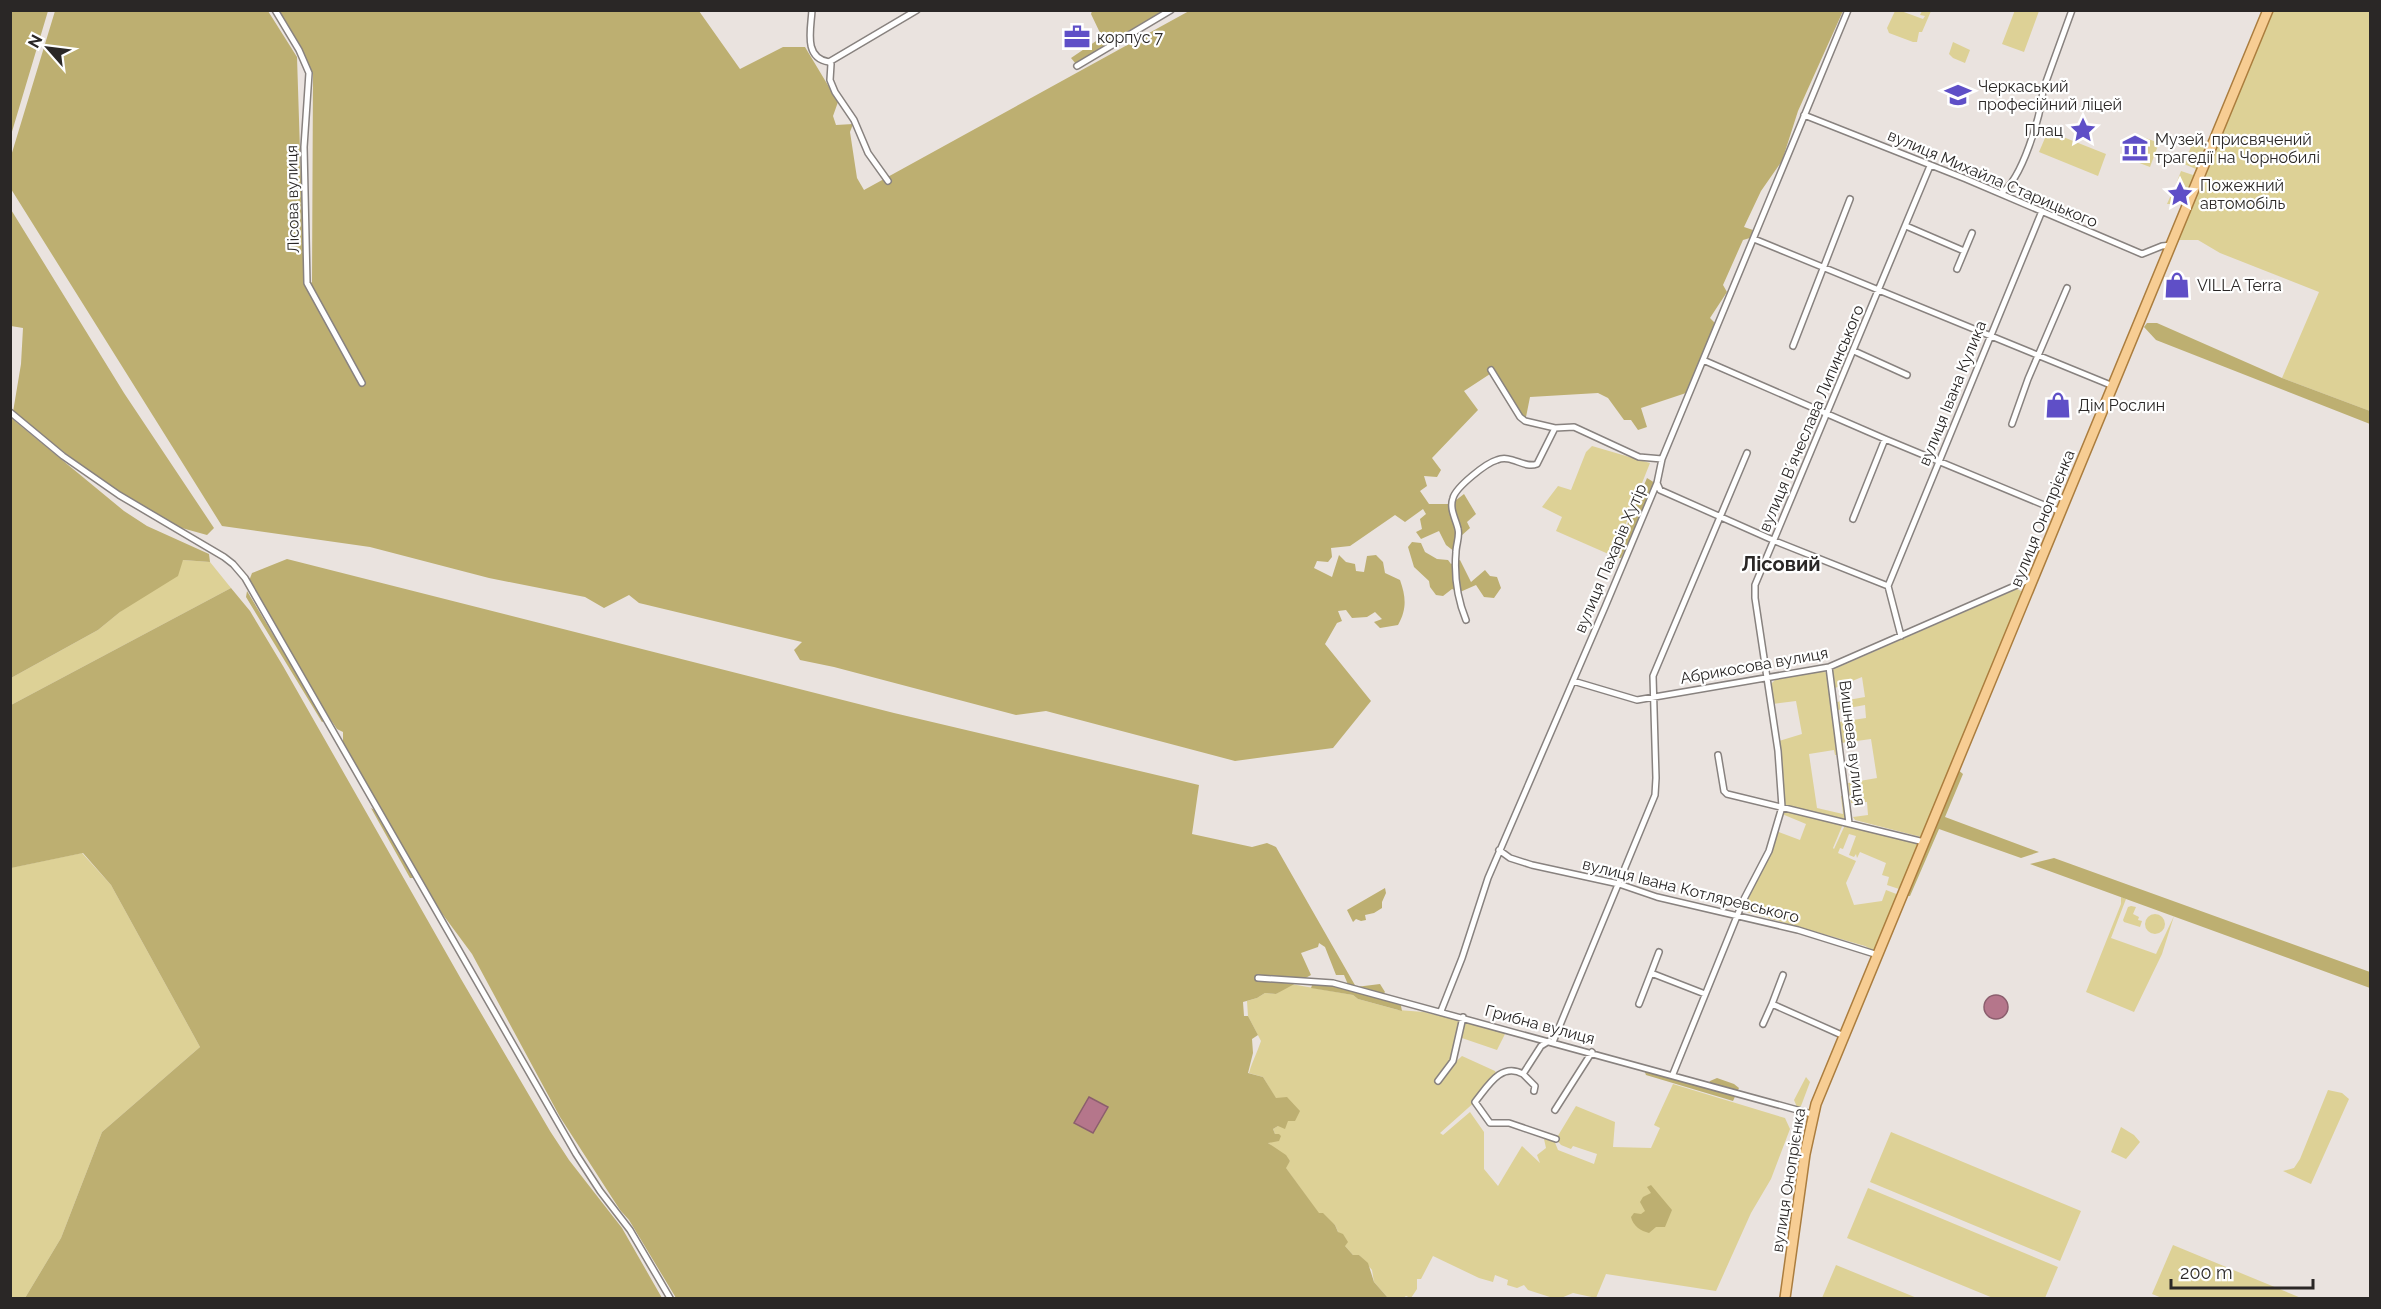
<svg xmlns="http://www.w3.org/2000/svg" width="2381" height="1309" viewBox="0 0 2381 1309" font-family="Raleway,sans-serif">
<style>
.green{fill:#ddd196}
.forest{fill:#bdaf71}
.water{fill:#b5768b;stroke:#8b5e6d;stroke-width:1.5}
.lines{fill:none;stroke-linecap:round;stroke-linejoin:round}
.street-casing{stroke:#88827f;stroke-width:8}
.primary-casing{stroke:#ab7d3e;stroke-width:12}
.street{stroke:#fff;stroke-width:5}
.primary{stroke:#f7cd93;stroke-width:9}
.labels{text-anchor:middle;stroke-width:4.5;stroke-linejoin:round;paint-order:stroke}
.poi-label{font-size:16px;fill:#2a2726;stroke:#fff;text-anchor:start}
.street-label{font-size:16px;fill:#2a2726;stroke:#fff}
.quarter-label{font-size:20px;font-weight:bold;fill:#2a2726;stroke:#fff}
</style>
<rect width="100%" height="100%" fill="#eae3df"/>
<!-- green -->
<path class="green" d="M2015 10 2039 11 2024 52 2002 44Z
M1895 11H1901L1923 19 1925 16 1920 15 1922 11H1931L1922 32H1919L1917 42H1913L1889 33 1887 28Z
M2271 11H2370V411L2282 378 2319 292 2220 253 2198 240H2178L2221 132 2235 104 2238 93Z
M1953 42 1970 50 1965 63 1953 58 1949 54Z
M2048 131 2106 154 2098 176 2039 152Z
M2143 137 2159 143 2150 167 2134 161Z
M2195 137 2208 142 2186 199 2181 204H2167L2174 188 2178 199 2182 197 2180 189 2176 190 2175 187 2181 171 2193 175 2196 169 2184 164Z
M1592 446 1650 463 1613 556 1556 531 1562 517 1542 507 1558 486 1571 490 1586 452Z
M183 560 210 562 231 588 11 705V678L98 630Z
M2017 589 2023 592 1921 837 1855 820 1853 817 1868 815 1867 802 1851 803 1848 783 1877 778 1871 739 1842 743 1839 722 1866 718 1865 705 1838 710 1837 702 1865 697 1862 677 1835 688 1832 670Z
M1823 670 1827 674 1839 755H1835L1834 750 1809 754 1817 808 1843 814 1841 796H1844L1847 820 1786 805 1783 802 1779 741 1802 734 1796 701 1773 704 1771 684 1775 680Z
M1786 810 1843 824 1833 848 1834 849 1845 825 1921 842 1902 890 1887 885 1889 877 1882 875 1886 863 1860 852 1857 858 1856 854 1854 857 1849 855 1856 836 1849 834 1843 849 1840 848 1838 853 1856 861 1846 883 1854 905 1882 901 1886 890 1899 895 1876 952 1865 946 1743 911 1776 831 1800 840 1806 824 1782 814Z
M82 853 111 885 200 1047 102 1132 61 1238 25 1298H10V868Z
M2121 897 2126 899 2111 938 2156 954 2174 916 2162 954 2134 1012 2086 992 2121 904Z
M2131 906 2136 907 2133 914 2139 917 2138 920 2142 921 2140 927 2124 922 2123 920 2128 907Z
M2145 924a10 10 0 1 1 20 0a10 10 0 1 1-20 0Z
M1291 984 1353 995 1358 999 1398 1010 1424 1012 1506 1032 1497 1050 1456 1036 1448 1069 1462 1056 1495 1071 1497 1076 1477 1100 1440 1133 1443 1135 1470 1112 1484 1132V1169L1498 1186 1522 1146 1540 1163 1537 1155 1546 1148 1544 1139 1554 1140 1558 1150 1594 1164 1597 1154 1573 1146 1571 1149 1561 1145 1556 1139 1576 1106 1615 1122 1613 1147 1651 1148 1660 1128 1654 1125 1673 1084 1785 1118 1790 1129 1771 1179 1751 1213 1716 1291 1606 1274 1596 1298 1573 1293 1561 1298H1553L1528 1290 1524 1285 1517 1288 1507 1285 1508 1280 1495 1275 1493 1282 1479 1278 1433 1256 1421 1279H1417V1289L1411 1298 1406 1296 1403 1298H1388L1374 1282 1372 1270 1359 1255H1353L1344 1245 1335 1225 1319 1214 1285 1167 1290 1161 1268 1143 1275 1134 1273 1129 1278 1126 1276 1099 1263 1077 1249 1073C1252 1062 1257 1053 1261 1041L1248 1016 1247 1001 1257 998 1265 993 1276 994Z
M1806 1077 1810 1082 1801 1106 1797 1107 1794 1100Z
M2328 1090 2342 1093 2349 1099 2311 1184 2283 1171 2294 1168 2300 1159Z
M2121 1127 2134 1135 2140 1142 2126 1159 2111 1152Z
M1891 1132 2081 1211 2060 1261 1870 1182Z
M1868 1188 2058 1267 2045 1298H1993L1847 1238Z
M2173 1245 2301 1298H2162L2152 1294Z
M1836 1265 1917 1298H1822Z"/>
<!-- forest -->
<path class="forest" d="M10 11H48L11 135H10Z
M55 11H268L297 57 304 276 312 283 313 74 279 11H699L740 69 783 47H805L838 102 833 116 836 125 853 124 850 132 857 178 864 190 1189 11H1843L1798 111 1782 161 1761 191 1744 227 1753 230 1750 238 1743 240 1723 285 1727 292 1710 318 1715 323 1686 393 1641 408 1647 427 1638 430 1631 420H1624L1608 398 1598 393 1530 397 1526 417H1520L1491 371 1490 374 1464 391 1478 410 1432 458 1441 470 1437 477 1424 476 1427 486 1420 491 1429 504H1451L1464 494 1476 514 1467 522 1470 528 1461 536 1455 552 1446 545 1439 531 1421 539 1416 532 1422 529 1420 519 1426 514 1423 509 1405 522 1395 515 1350 546 1331 548 1332 557 1328 562 1317 561 1314 568 1332 577 1339 555 1346 562 1355 564 1356 571 1364 572 1367 556 1376 555 1383 562 1385 573 1400 580C1406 597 1407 609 1398 625L1380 628 1374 622 1382 619 1375 612 1367 617 1352 618 1346 610 1338 611 1342 621 1337 623 1325 644 1371 701 1333 748 1235 761 1046 711 1016 715 834 667 800 660 794 650 802 642 639 603 629 595 604 608 585 597 489 578 370 547 222 526 11 189V156Z
M1092 11H1166L1076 64 1071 58 1102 37 1091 14Z
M10 208 124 393 214 528 207 535 171 525 102 482 13 412 21 364 23 328 11 326Z
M2147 323H2157L2282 378 2370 411V424L2156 340 2144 327Z
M10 417 124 511 147 526 209 554 210 562 183 560 178 576 120 612 98 630 11 678Z
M1647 478 1655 483 1624 552 1621 558H1615L1614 556Z
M1412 542 1421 543 1425 552 1437 559 1448 560 1451 564 1460 560 1471 582 1485 570 1490 576 1497 577 1501 588 1494 598 1484 597 1476 585 1460 592 1452 589 1443 596 1436 595 1430 587 1429 581 1414 567 1408 547Z
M287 559 894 713 1199 785 1192 834 1252 847 1267 843 1276 847 1356 987 1380 984 1385 992 1382 996 1400 1001 1402 1011 1358 999 1353 995 1311 988 1314 980 1349 987 1344 975H1336L1325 947 1319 943 1318 947 1301 953 1311 975 1276 994 1265 993 1257 998 1243 1002 1244 1016H1248L1258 1035 1252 1039 1253 1053 1248 1073 1263 1077 1276 1098 1287 1097 1300 1111 1295 1121H1288L1285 1129 1278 1126 1273 1129 1275 1134H1279L1281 1136 1279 1141 1268 1143 1286 1155 1290 1161 1286 1168 1319 1213H1323L1335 1225 1338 1232 1343 1234 1348 1242 1345 1246 1353 1255H1359L1368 1263 1374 1282 1388 1298H676L629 1220 620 1210 560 1117 472 954 438 908 343 743V732L337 729 320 704 249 581 252 573Z
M231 588 250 611 283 666 461 979 550 1131 569 1160 622 1228 662 1298H25L61 1238 102 1132 200 1047 111 885 83 853 11 868V705Z
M247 591 325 721 322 722 246 597Z
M1957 769 1963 774 1945 817 2039 852 2021 858 1939 829 1910 896H1906Z
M371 808C384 812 407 864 414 878H410Z
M2054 858 2370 972V988L2030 864Z
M1385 888 1386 893 1382 902V908L1374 913 1365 915 1366 920 1361 921 1356 919 1353 922 1347 910Z
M1644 1070 1706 1087 1710 1081 1717 1078 1734 1084 1739 1088 1733 1101 1646 1075Z
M1651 1185 1672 1210 1665 1227H1656L1649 1233C1641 1231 1633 1226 1631 1217L1634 1213 1641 1214 1645 1211 1640 1202 1643 1197 1651 1193 1647 1187Z"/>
<!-- water -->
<path class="water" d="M1984 1007a12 12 0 1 1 24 0a12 12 0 1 1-24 0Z
M1089 1097 1108 1107 1093 1133 1074 1123Z"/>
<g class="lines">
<!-- street casing -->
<g class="street-casing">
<path id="street" d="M275 10 299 50 309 73 304 147 307 283 362 383
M812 10C811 29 803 58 829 62
M829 62 831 64 830 80 835 92 854 120 868 153 888 181
M829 62 917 10
M1077 66 1171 10
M1804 115 1966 179 2142 254 2162 246 2172 245
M2001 193C2022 180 2041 115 2043 90L2072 10
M1906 226 1964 251
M1754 239 2113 386
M1957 269 1972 233
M1793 346 1850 199
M1854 351 1907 375
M1703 360 1885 439 2061 512
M1491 370 1520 417 1525 421 1555 428
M10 412 63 456 119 495 224 557 233 564 245 578 576 1154 600 1191 630 1230 670 1298
M2012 424 2028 379 2067 288
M1657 483 1660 490 1775 541 1888 586 1901 636
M1853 519 1885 439
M1888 586 2042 211
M1466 620C1457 598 1454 576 1456 552 1456 545 1460 536 1458 529 1456 519 1449 509 1453 498 1456 487 1486 463 1497 460 1511 454 1524 469 1537 464L1555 428 1574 427 1639 457 1662 459
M1829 667 1849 823
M1573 681 1637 700 1829 667 2033 578
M1718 755 1724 791 1727 794 1924 842
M1499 850 1510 858 1532 865 1619 884 1657 897 1798 930 1878 955
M1651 973 1659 952
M1258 978 1333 983 1812 1114
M1639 1004 1651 973 1705 994
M1772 1004 1783 975
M1441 1011 1462 958 1488 878 1605 607 1657 483 1662 459 1848 10
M1763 1024 1772 1004 1844 1036
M1549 1041 1541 1046 1523 1074C1501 1062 1488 1086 1475 1102L1490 1123H1509L1556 1139
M1553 1042 1655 795 1656 778 1653 676 1747 453
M1523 1074 1535 1086 1534 1091
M1673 1074 1744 899 1769 851 1782 807 1778 751 1755 598V585L1930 166
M1438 1081 1453 1061 1463 1017
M1555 1110 1592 1052"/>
</g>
<!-- primary casing -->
<g class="primary-casing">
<path id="primary" d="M1785 1298 1805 1154 1816 1104 2268 10"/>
</g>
<!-- street -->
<use href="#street" class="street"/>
<!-- primary -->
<use href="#primary" class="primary"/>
</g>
<!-- icons -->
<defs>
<g id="office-bare" transform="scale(2.07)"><path d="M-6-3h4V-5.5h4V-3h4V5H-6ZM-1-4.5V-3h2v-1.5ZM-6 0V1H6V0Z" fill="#5f4fc7" stroke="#fff" stroke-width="2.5" paint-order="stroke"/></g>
<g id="university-bare" transform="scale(2.07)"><path d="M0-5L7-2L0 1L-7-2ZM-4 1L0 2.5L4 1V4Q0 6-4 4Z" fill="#5f4fc7" stroke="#fff" stroke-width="2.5" paint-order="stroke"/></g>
<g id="sight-bare" transform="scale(2.07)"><path d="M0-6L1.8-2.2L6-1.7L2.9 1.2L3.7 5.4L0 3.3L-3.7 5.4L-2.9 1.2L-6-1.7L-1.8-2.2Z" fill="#5f4fc7" stroke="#fff" stroke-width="2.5" paint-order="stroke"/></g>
<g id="museum-bare" transform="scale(2.07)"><path d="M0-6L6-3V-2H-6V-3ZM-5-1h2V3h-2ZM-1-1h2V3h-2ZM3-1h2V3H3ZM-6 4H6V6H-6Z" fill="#5f4fc7" stroke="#fff" stroke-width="2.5" paint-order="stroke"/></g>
<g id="shop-bare" transform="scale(2.07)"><path d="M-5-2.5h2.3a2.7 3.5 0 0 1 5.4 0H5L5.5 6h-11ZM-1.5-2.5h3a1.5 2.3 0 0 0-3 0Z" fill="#5f4fc7" stroke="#fff" stroke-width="2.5" paint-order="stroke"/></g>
</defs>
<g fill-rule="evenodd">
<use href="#office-bare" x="1077" y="37"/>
<use href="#university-bare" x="1958" y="95"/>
<use href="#sight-bare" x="2083" y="130"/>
<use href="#museum-bare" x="2135" y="148"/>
<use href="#sight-bare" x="2180" y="194"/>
<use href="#shop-bare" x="2177" y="285"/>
<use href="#shop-bare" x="2058" y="405"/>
</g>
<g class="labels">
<!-- poi labels -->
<g class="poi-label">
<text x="1097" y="43">корпус 7</text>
<text x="1978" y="92">Черкаський<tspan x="1978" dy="18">професійний ліцей</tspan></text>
<text x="2063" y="136" text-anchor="end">Плац</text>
<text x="2155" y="145">Музей, присвячений<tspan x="2155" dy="18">трагедії на Чорнобилі</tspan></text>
<text x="2200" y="191">Пожежний<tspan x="2200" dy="18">автомобіль</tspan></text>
<text x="2197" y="291">VILLA Terra</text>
<text x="2078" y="411">Дім Рослин</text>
</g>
<!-- street labels -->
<g class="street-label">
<text transform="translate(1993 178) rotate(23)" y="6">вулиця Михайла Старицького</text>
<text transform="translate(292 199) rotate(-91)" y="6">Лісова вулиця</text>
<text transform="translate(1952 393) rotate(-68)" y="6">вулиця Івана Кулика</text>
<text transform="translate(1811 418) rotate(-67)" y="6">вулиця Вʼячеслава Липинського</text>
<text transform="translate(2042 518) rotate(-68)" y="6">вулиця Онопрієнка</text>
<text transform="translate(1610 558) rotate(-67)" y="6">вулиця Пахарів Хутір</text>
<text transform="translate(1754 665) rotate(-10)" y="6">Абрикосова вулиця</text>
<text transform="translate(1853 743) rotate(83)" y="6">Вишнева вулиця</text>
<text transform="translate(1691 890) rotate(14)" y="6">вулиця Івана Котляревського</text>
<text transform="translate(1540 1024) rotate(15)" y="6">Грибна вулиця</text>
<text transform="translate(1788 1180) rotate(-81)" y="6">вулиця Онопрієнка</text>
</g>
<!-- quarter labels -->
<g class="quarter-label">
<text x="1781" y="571">Лісовий</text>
</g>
</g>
<!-- border -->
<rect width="2381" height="1309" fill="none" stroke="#2a2726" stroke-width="24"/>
<!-- north arrow -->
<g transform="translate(48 48) rotate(298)" stroke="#ffffff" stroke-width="4.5" paint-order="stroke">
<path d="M0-4.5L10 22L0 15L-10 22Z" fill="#2a2726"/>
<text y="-9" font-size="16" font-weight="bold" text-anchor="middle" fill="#2a2726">N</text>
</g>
<!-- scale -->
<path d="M2171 1279v9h142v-9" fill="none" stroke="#2a2726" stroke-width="3"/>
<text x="2180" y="1279" font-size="18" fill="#2a2726" stroke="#ffffff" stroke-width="4.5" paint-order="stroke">200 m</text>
</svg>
